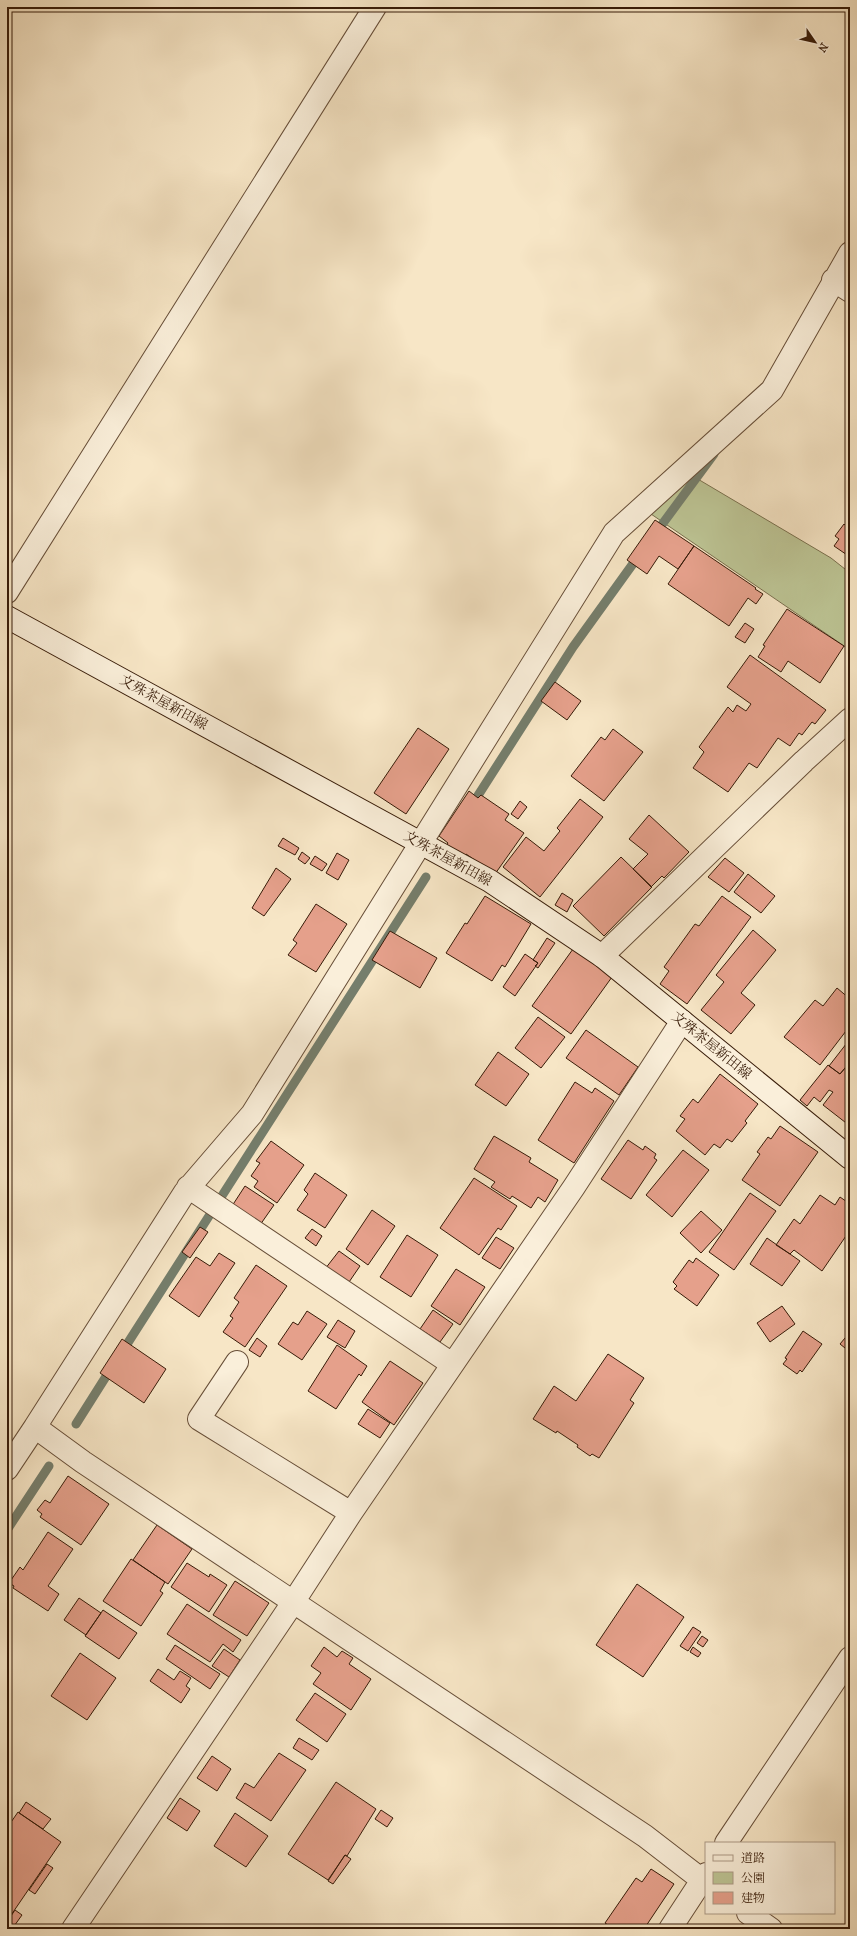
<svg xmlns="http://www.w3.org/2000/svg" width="857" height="1936" viewBox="0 0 857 1936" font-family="'IM FELL French Canon','Noto Serif JP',serif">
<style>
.green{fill:#bdc595;stroke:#7a704e}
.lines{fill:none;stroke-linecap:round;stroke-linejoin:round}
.stream{stroke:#757e6c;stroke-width:9}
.building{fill:#e5a08b;stroke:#371b08}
.minor-casing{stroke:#674e38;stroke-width:24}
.secondary-casing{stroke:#371b08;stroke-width:24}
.minor{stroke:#faefda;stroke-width:22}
.secondary{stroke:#faefda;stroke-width:22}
.labels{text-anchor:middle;stroke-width:3;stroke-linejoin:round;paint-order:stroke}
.street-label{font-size:14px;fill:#371b08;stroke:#faefda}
</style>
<rect width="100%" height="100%" fill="#f7e6c6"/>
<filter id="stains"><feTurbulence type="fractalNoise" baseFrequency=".005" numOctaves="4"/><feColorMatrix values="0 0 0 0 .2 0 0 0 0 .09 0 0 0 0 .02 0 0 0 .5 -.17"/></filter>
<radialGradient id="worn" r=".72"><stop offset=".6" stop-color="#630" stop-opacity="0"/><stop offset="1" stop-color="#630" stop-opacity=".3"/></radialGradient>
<!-- green -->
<path class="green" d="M691 475 831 558 850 573V650L651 514Z"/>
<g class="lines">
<!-- stream -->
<path class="stream" d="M655 534 714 454
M470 808 573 647 640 554
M122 1352 426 877
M76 1424 112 1367
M7 1530 49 1466"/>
</g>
<!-- building -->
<path class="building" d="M655 520 694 546 678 569 659 556 647 574 627 560Z
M850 523V557L834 546 839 539 835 536 844 524 847 527Z
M694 546 756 588 755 589 763 594 756 604 748 598 729 626 668 584Z
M787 609 844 646 820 683 788 661 781 672 758 657 765 646 763 645Z
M745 623 754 629 745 643 735 637Z
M750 655 826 710 815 724 812 722 802 735 799 733 790 746 778 738 757 768 749 763 728 792 693 768 704 752 699 747 728 707 733 712 737 705 746 711 751 704 727 687Z
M555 682 581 701 567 720 541 701Z
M418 728 449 749 406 814 374 793Z
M613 729 643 752 604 801 571 776 601 737 605 740Z
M469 791 478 798 481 795 509 814 505 820 524 833 495 874 466 854 463 859 445 847 448 843 439 836Z
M580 799 603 817 540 897 503 867 526 837 544 851 560 831 557 828Z
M520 801 527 807 518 819 511 814Z
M649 815 689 852 664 878 662 876 651 887 633 869 648 854 629 839Z
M283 838 299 848 295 855 278 846Z
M302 852 310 858 305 864 298 859Z
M337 853 349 860 338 880 326 873Z
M315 856 327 864 322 871 310 864Z
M621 857 652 887 604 936 573 906Z
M725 858 744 873 729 892 708 877Z
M276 868 291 879 264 916 252 908Z
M748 874 775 896 761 913 734 892Z
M562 893 573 900 567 912 555 905Z
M485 896 531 924 505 967 502 965 492 981 446 953 465 923 467 924Z
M722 896 751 917 687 1004 660 984 669 971 664 967 695 924 699 926Z
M316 904 347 924 316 972 288 955 297 943 293 940Z
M753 930 776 950 741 993 755 1005 731 1034 701 1010 724 982 716 975Z
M390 931 437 958 420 988 372 960Z
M547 938 555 943 538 968 535 966 538 963 533 960Z
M573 949 612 977 571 1034 532 1006Z
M525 954 538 963 515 996 503 987Z
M837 988 850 999V1031L848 1033 846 1031 820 1065 784 1037 815 1000 823 1006Z
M538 1017 565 1037 541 1068 515 1048Z
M586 1030 638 1067 619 1095 566 1058Z
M850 1039V1062L840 1074 829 1066Z
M498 1052 529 1074 506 1106 475 1085Z
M850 1062V1126L823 1105 833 1092 829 1090 820 1102 814 1097 807 1106 800 1100 828 1065 840 1074Z
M720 1074 758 1104 745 1121 747 1123 732 1142 727 1139 720 1148 714 1144 705 1155 676 1131 685 1119 680 1116 693 1099 698 1103Z
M575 1082 592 1093 595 1088 614 1101 574 1163 538 1140Z
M780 1126 818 1152 780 1206 742 1180 760 1154 757 1152 768 1137 771 1139Z
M494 1136 531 1158 529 1162 558 1180 545 1202 538 1197 531 1208 512 1196 510 1199 491 1187 495 1182 474 1169Z
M628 1140 643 1150 645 1146 656 1154 654 1158 657 1160 631 1199 601 1179Z
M271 1141 304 1165 277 1203 254 1187 258 1181 251 1176 260 1163 256 1161Z
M683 1150 709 1170 672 1217 646 1195Z
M315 1173 347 1195 325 1228 297 1210 308 1194 304 1190Z
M474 1178 517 1206 501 1230 498 1228 479 1255 440 1228Z
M245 1186 274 1205 260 1225 232 1206Z
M750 1193 776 1211 734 1270 709 1252Z
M820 1195 835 1205 840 1197 850 1204V1234L848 1233 822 1271 794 1250 790 1254 776 1245 794 1219 800 1224Z
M372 1210 395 1226 368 1265 346 1249Z
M701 1211 722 1230 701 1253 680 1233Z
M200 1227 208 1232 190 1258 182 1252Z
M312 1229 322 1236 316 1246 305 1238Z
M407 1235 438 1255 411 1297 380 1277Z
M496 1237 514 1248 500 1269 482 1258Z
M767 1238 800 1261 782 1286 750 1264Z
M339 1251 360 1266 347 1285 325 1269Z
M219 1253 235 1263 199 1317 169 1296 196 1257 210 1266Z
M696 1258 719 1275 697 1306 674 1289 677 1286 673 1282 689 1260 693 1263Z
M256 1265 287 1286 245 1347 223 1332 233 1318 230 1316 239 1302 234 1298Z
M456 1269 485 1287 460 1325 431 1306Z
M782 1306 795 1324 770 1342 757 1323Z
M433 1310 453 1324 440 1342 420 1329Z
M307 1311 327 1324 302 1360 278 1344 293 1322 298 1325Z
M338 1320 355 1331 345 1348 327 1337Z
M803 1331 822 1344 802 1372 800 1370 797 1374 783 1364 787 1359 785 1358Z
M850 1332V1352L840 1344Z
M257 1338 267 1346 260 1357 249 1350Z
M122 1339 166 1369 144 1403 100 1373Z
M337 1345 367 1366 361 1376 359 1374 336 1409 308 1391Z
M608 1354 644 1378 630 1400 634 1403 599 1458 592 1454 590 1456 577 1447 578 1445 557 1431 556 1433 533 1419 554 1386 576 1401Z
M390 1361 423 1383 394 1425 362 1402Z
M368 1409 390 1423 380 1438 358 1424Z
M68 1476 109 1504 81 1545 40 1517 42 1514 37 1510 45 1500 50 1503Z
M157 1525 192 1549 168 1584 133 1560Z
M48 1532 73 1549 48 1586 59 1594 48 1611 13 1588 14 1586 9 1583 20 1567 23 1570Z
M131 1559 165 1582 160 1591 163 1593 141 1626 103 1601Z
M187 1563 209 1577 210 1574 227 1585 209 1612 171 1587Z
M235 1581 269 1603 247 1636 213 1615Z
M637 1584 684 1617 643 1677 596 1645Z
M79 1598 101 1613 86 1635 64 1620Z
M187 1604 241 1640 233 1652 223 1644 210 1662 167 1634Z
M103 1610 137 1633 119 1659 85 1636Z
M693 1627 701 1632 688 1651 680 1646Z
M702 1636 708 1640 703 1647 697 1643Z
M175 1645 220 1674 210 1689 166 1659Z
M324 1647 337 1657 342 1651 353 1658 349 1664 371 1679 351 1710 313 1684 321 1673 311 1666Z
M693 1647 701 1653 698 1657 690 1652Z
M224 1649 240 1660 229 1677 212 1666Z
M80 1653 116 1678 87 1720 51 1696Z
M158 1669 174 1680 180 1671 191 1678 186 1686 190 1689 181 1703 150 1681Z
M315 1693 346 1714 327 1742 296 1720Z
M299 1738 319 1750 312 1760 293 1748Z
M279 1753 306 1770 271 1821 236 1798 245 1783 254 1788Z
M212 1756 231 1769 217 1791 197 1778Z
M336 1782 376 1809 347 1856 345 1855 328 1880 288 1854Z
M180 1798 200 1811 187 1831 167 1818Z
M26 1802 51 1819 43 1829 19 1813Z
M381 1810 393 1818 387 1827 375 1819Z
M18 1812 61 1842 7 1921V1828Z
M235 1813 268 1836 246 1867 214 1846Z
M345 1855 351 1859 333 1884 328 1881Z
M47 1864 53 1868 35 1894 29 1890Z
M651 1869 674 1884 644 1929H614L605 1923 636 1878 642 1882Z
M15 1910 22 1915 12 1929H7V1922Z"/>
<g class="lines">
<!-- minor casing -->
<g class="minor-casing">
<path id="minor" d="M833 280 850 291
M7 592 375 7
M602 956 804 761 850 719
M188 1187 452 1364
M237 1362 199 1419 351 1513
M35 1427 185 1192 252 1114 614 533 772 390 850 253
M7 1469 35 1427 83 1462 645 1836 706 1883
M726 1843 850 1658
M748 1913 771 1929
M73 1929 294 1601 351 1513 574 1187 682 1021
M670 1929 706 1874"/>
</g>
<!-- secondary casing -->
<g class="secondary-casing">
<path id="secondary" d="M7 617 490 881 602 956 850 1158"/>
</g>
<!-- minor -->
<use href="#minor" class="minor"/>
<!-- secondary -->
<use href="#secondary" class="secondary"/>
</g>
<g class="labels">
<!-- street labels -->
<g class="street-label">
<text transform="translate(164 702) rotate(29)" y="5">文殊茶屋新田線</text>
<text transform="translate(448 858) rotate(29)" y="5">文殊茶屋新田線</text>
<text transform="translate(712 1045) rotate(39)" y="5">文殊茶屋新田線</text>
</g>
</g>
<!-- margin -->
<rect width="857" height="1936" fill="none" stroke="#f7e6c6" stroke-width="24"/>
<rect x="8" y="8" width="841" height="1920" fill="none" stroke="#371b08" stroke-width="2"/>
<rect x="12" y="12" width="833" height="1912" fill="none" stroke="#371b08"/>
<!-- legend -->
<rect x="705" y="1842" width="130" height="72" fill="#faefda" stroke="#ac9a86"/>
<rect x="713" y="1855" width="20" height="6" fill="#faefda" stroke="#ac9a86"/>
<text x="741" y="1862" font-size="12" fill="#371b08">道路</text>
<rect x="713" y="1872" width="20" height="12" fill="#bdc595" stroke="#ac9a86"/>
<text x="741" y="1882" font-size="12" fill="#371b08">公園</text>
<rect x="713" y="1892" width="20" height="12" fill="#e5a08b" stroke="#ac9a86"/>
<text x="741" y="1902" font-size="12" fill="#371b08">建物</text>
<!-- north arrow -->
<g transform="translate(815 42) rotate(124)" stroke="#faefda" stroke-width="3" paint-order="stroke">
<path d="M0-3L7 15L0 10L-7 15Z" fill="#371b08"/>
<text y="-6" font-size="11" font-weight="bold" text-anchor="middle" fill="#371b08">N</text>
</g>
<rect width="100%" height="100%" filter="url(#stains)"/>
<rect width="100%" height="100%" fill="url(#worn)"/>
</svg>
